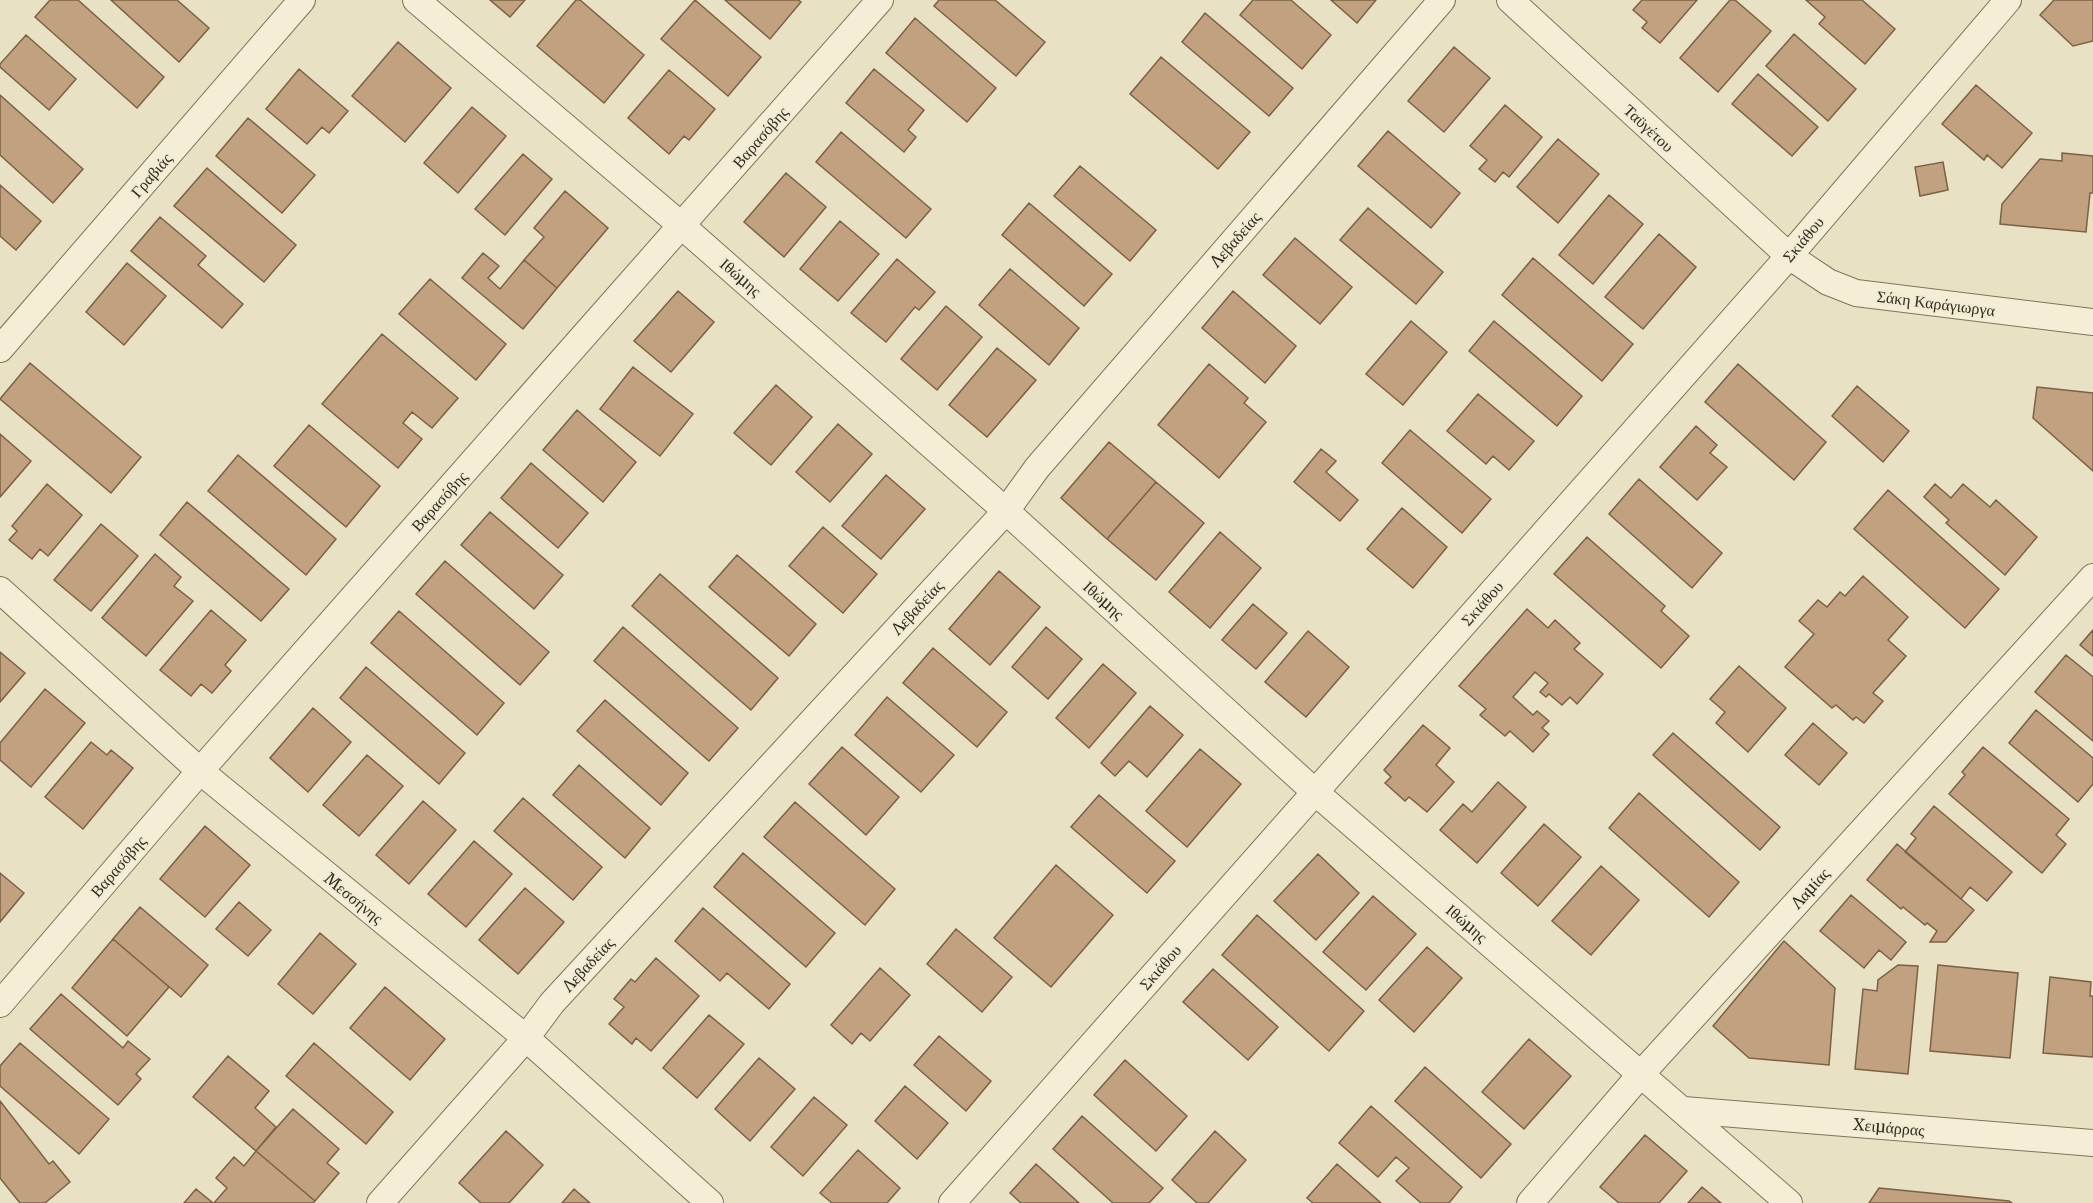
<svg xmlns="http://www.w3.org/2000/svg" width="2093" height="1203" viewBox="0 0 2093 1203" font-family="Merriweather,serif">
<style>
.building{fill:#c1a17f;stroke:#7c6146;stroke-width:1.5}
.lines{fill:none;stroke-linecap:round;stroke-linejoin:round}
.minor-casing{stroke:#80735d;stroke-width:28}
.minor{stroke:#f4eed6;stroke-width:26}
.labels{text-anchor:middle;stroke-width:4.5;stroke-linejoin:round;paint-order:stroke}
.street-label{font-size:16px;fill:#322a1f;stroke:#f0ebd3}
</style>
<rect width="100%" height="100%" fill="#e8e1c4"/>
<!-- building -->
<path class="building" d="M50 0H78L164 77 137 108 35 17Z
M111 0H177L209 28 179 62Z
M490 0H525L510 17Z
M576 0H580L644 55 604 103 537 46Z
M695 0 761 57 728 96 661 39Z
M725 0H798L801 2 770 39Z
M939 0H995L1045 42 1016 76 934 6Z
M1253 0H1291L1331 35 1302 69 1240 15Z
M1331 0H1376L1357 23Z
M1642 0H1697L1660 43 1642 28 1647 22 1633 10Z
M1730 0H1735L1771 31 1718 92 1680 58Z
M1806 0H1862L1895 29 1865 64 1819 24 1825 17Z
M2054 0H2093V41L2073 46 2040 15Z
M1205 13 1293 88 1269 116 1182 42Z
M915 18 996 88 967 122 886 53Z
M1794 34 1856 89 1828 121 1766 66Z
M26 35 76 79 49 110 0 67V64Z
M398 42 451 88 405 142 352 96Z
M1454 47 1490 78 1444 132 1408 101Z
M1161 57 1250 132 1218 169 1130 94Z
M299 69 348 111 329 133 322 127 307 144 266 109Z
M874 69 924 110 908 130 916 137 904 152 846 103Z
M669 70 715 109 689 140 684 136 669 154 628 118Z
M1758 74 1818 127 1792 156 1732 104Z
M1976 85 2032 133 2002 168 1987 155 1984 160 1942 124Z
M0 95 83 169 53 203 0 155Z
M1505 105 1542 137 1509 177 1503 172 1495 182 1479 169 1487 160 1470 146Z
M472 107 506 136 458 193 424 163Z
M248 118 315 175 282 213 216 156Z
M1388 131 1460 193 1431 228 1358 166Z
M841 132 931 209 906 238 816 162Z
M1558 139 1599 174 1558 223 1517 187Z
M2062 153 2093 156V193H2090L2086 232 2000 224 2002 204 2040 159 2062 161Z
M523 154 552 179 505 235 475 209Z
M1943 162 1948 190 1920 196 1915 167Z
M1080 166 1156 230 1130 261 1054 196Z
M207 168 296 245 264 282 174 206Z
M786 173 826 207 784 257 744 222Z
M0 185 41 221 16 250 0 236Z
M565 191 608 228 557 288 524 260 544 237 534 228Z
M1609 195 1643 224 1593 284 1559 255Z
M1029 203 1112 274 1084 306 1002 235Z
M1368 208 1443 272 1416 304 1340 240Z
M160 217 206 256 198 265 243 304 222 328 131 251Z
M840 221 879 254 838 301 800 269Z
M1659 234 1696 267 1643 329 1605 297Z
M1295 238 1352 287 1320 324 1263 275Z
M483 253 499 266 488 278 500 289 524 260 557 288 523 329 462 278Z
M1533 258 1633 344 1602 381 1502 295Z
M897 259 935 292 919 310 915 307 886 342 851 313Z
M127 263 166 296 124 345 86 312Z
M1010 269 1079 328 1049 365 979 305Z
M430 279 506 344 476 380 399 314Z
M678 291 714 322 671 372 634 341Z
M1233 291 1296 346 1265 383 1202 328Z
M946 306 982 337 937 390 901 359Z
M1411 321 1447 352 1403 405 1366 374Z
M1494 321 1582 396 1557 426 1469 351Z
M382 334 458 398 432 428 412 412 403 423 422 439 398 468 322 404Z
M997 348 1036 380 987 437 949 405Z
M30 363 141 457 111 493 0 399Z
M1209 364 1248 398 1244 403 1266 422 1219 478 1158 425Z
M1738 364 1826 442 1794 480 1705 402Z
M633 367 693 414 660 456 600 409Z
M776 385 812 417 771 465 734 433Z
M1857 386 1909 431 1883 462 1832 416Z
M2037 387 2093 393V471L2033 418Z
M1478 394 1534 441 1509 470 1493 456 1486 464 1447 431Z
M577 410 636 462 603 502 543 450Z
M838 424 872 454 830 502 796 472Z
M309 425 380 486 346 527 274 466Z
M1696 426 1717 445 1710 453 1727 467 1697 500 1660 467Z
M1410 430 1491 499 1462 533 1382 463Z
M0 434 31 461 0 497Z
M1109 442 1156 482 1107 539 1061 498Z
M1321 449 1336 461 1326 472 1358 500 1340 521 1294 482Z
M238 455 336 539 306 575 208 491Z
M531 463 588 513 558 548 501 498Z
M886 475 925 509 881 559 842 526Z
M1639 479 1722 553 1692 588 1609 514Z
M1156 482 1204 523 1156 580 1107 539Z
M47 484 82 515 48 556 40 549 32 559 9 540 17 531 12 526Z
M1935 484 1951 498 1963 484 1990 507 1996 500 2037 537 2005 575 1946 523 1949 520 1924 497Z
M1888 490 1999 589 1965 628 1854 529Z
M187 502 289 589 261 621 160 535Z
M1402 508 1447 547 1413 588 1367 549Z
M490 512 563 575 534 609 461 545Z
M101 524 138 556 91 611 54 580Z
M823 527 877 574 843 613 789 566Z
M1220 532 1261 568 1210 628 1169 592Z
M1587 537 1665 606 1661 611 1689 636 1661 668 1554 574Z
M155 554 181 577 174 586 193 601 146 656 102 618Z
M737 555 816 624 789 656 709 587Z
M445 561 549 652 520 685 416 594Z
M999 571 1040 607 990 665 949 629Z
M660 574 778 678 751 710 632 606Z
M1863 576 1908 617 1888 640 1906 656 1873 693 1883 701 1864 723 1856 717 1853 720 1836 705 1832 708 1785 667 1814 634 1799 621 1818 600 1827 607 1840 592 1845 596Z
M1253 604 1287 633 1256 669 1222 640Z
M1527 609 1548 628 1555 620 1580 643 1574 649 1603 674 1577 704 1570 697 1562 705 1549 694 1546 697 1540 692 1548 683 1535 672 1513 697 1533 715 1537 711 1549 721 1542 728 1549 734 1533 752 1510 731 1505 736 1480 715 1486 709 1459 686Z
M211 610 246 640 225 665 231 671 212 693 201 684 191 696 160 670Z
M399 611 504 703 477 735 371 643Z
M623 627 738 728 709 761 594 661Z
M1046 627 1082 659 1048 699 1012 667Z
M2093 630V656L2080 645Z
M1308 631 1349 667 1306 717 1265 682Z
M933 648 1007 712 977 747 903 683Z
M0 652 25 673 0 702Z
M2066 655 2093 677V741L2035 692Z
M1103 664 1136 693 1089 748 1056 718Z
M1739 666 1786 708 1748 752 1716 723 1725 712 1710 699Z
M366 667 465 753 439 784 340 698Z
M45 689 85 723 31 787 0 760V743Z
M887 697 954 755 921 792 855 735Z
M605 700 688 773 661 805 577 731Z
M1150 706 1183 735 1147 777 1129 761 1115 776 1101 763Z
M313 708 351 742 308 792 270 758Z
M2036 710 2093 758V784L2078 802 2009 743Z
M1813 723 1847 753 1819 785 1785 755Z
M1423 725 1450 748 1436 765 1454 782 1427 812 1409 797 1405 801 1385 783 1391 777 1384 770Z
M1673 733 1780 827 1760 850 1653 755Z
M91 742 107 755 111 750 133 768 83 829 45 797Z
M842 747 899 797 866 835 809 784Z
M1983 747 2069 819 2056 835 2066 844 2042 873 1949 794 1965 775 1962 772Z
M1200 749 1241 784 1187 847 1146 811Z
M367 755 403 786 359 836 323 805Z
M579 765 650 828 625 858 553 795Z
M1498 782 1526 807 1477 863 1440 830 1463 804 1472 812Z
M1639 793 1739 882 1709 917 1609 828Z
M1099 795 1175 861 1147 893 1071 827Z
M523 798 602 867 573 900 494 831Z
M423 801 456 830 409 884 376 855Z
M795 802 895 889 865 925 764 837Z
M1934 806 2012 872 1987 901 1970 887 1961 899 1905 852 1916 838 1911 834Z
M1544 824 1581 857 1538 906 1501 873Z
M205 826 250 865 205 917 160 879Z
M474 841 512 874 466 927 428 894Z
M1897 844 1974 910 1946 942H1930L1937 931 1927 923 1925 925 1903 907 1901 909 1867 880Z
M743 853 835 933 806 967 714 887Z
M1318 854 1359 893 1316 940 1274 901Z
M1056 865 1113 915 1051 987 994 938Z
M1601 866 1639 900 1591 955 1552 921Z
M0 873 24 893 0 922Z
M525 888 564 922 518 974 479 940Z
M1851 895 1906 942 1891 960 1879 950 1864 968 1820 931Z
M1373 896 1416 934 1366 990 1323 952Z
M239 902 271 930 248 956 216 929Z
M140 907 208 965 181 997 113 939Z
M703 908 790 984 769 1009 727 973 720 981 675 941Z
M1257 915 1364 1011 1329 1051 1222 955Z
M956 929 1012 977 982 1012 927 964Z
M320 933 356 964 313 1014 278 984Z
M113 939 169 987 127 1036 72 988Z
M1784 941 1835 988 1829 1065 1749 1058 1713 1026Z
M1427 947 1462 978 1414 1032 1379 1000Z
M656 958 699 996 651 1051 636 1038 632 1044 609 1024 624 1007 614 999 631 979 635 982Z
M1898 965 1918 966 1908 1074 1855 1069 1863 989 1877 991 1878 980Z
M1938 965 2018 973 2010 1058 1930 1051Z
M880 968 910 995 870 1041 861 1033 852 1044 831 1025Z
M1213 969 1278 1027 1248 1060 1183 1002Z
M2050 977 2091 982 2090 996H2093V1057L2043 1053Z
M385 987 445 1039 410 1080 350 1028Z
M61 994 123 1048 128 1041 150 1059 136 1074 141 1079 118 1105 30 1029Z
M709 1015 744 1044 697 1098 663 1068Z
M939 1036 991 1081 966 1111 914 1065Z
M1529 1039 1571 1076 1524 1129 1482 1092Z
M20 1043 109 1119 79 1154 0 1086V1066Z
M314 1043 393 1112 366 1144 286 1076Z
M228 1056 269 1091 255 1108 276 1127 256 1151 193 1097Z
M759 1058 795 1089 750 1141 715 1109Z
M1125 1060 1187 1116 1156 1151 1094 1095Z
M1425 1067 1511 1144 1481 1178 1395 1101Z
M905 1086 948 1123 917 1159 875 1121Z
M814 1097 847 1125 803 1176 771 1147Z
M0 1101 49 1164 53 1161 70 1182 45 1203H20L0 1178Z
M1371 1106 1462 1187 1449 1203H1421L1396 1181 1409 1168 1396 1157 1378 1177 1339 1143Z
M293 1109 339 1149 327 1163 339 1173 315 1201 256 1151Z
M1082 1116 1163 1188 1149 1203H1113L1053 1149Z
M506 1131 543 1165 509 1203H481L459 1183Z
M1215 1131 1246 1160 1208 1203H1197L1172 1180Z
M1645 1135 1687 1171 1659 1203H1619L1600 1187Z
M858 1150 900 1188 887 1203H832L820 1193Z
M256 1151 315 1201 313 1203H214L227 1188 216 1178 234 1157 244 1166Z
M1036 1164 1079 1203H1021L1010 1193Z
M1337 1164 1381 1203H1313L1307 1198Z
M1702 1187 1721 1203H1688Z
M1879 1188 2009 1201 2012 1203H1869Z
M196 1189 213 1203H184Z
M574 1189 590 1203H562Z"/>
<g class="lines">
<!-- minor casing -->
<g class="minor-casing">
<path id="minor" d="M416 0 682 226 1006 511 1315 792 1789 1203
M1510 0 1789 256 1828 282 1856 293 2093 322
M0 349 302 0
M0 590 200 771 526 1038 710 1203
M0 1004 200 771 880 0
M1684 1110 2093 1143
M380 1203 526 1038 552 1003 1006 511 1037 468 1442 0
M952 1203 1789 256 2008 0
M1530 1203 1641 1074 2093 577"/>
</g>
<!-- minor -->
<use href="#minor" class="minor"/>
</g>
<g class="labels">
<!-- street labels -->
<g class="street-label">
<text transform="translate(1649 128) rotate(43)" y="6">Ταϋγέτου</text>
<text transform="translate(760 137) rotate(-49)" y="6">Βαρασόβης</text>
<text transform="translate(151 175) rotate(-49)" y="6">Γραβιάς</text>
<text transform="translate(1235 239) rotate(-49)" y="6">Λεβαδείας</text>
<text transform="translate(1803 239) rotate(-50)" y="6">Σκιάθου</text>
<text transform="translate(741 277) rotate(41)" y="6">Ιθώμης</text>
<text transform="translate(1936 303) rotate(7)" y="6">Σάκη Καράγιωργα</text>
<text transform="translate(439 501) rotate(-48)" y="6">Βαρασόβης</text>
<text transform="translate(1104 600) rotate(42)" y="6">Ιθώμης</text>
<text transform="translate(1482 603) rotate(-48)" y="6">Σκιάθου</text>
<text transform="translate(917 607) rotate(-47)" y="6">Λεβαδείας</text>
<text transform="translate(118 866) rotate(-49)" y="6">Βαρασόβης</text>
<text transform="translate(1810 888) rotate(-48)" y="6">Λαμίας</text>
<text transform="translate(354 898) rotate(39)" y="6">Μεσσήνης</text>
<text transform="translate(1467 923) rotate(41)" y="6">Ιθώμης</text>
<text transform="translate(588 964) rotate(-47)" y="6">Λεβαδείας</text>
<text transform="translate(1160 967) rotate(-49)" y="6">Σκιάθου</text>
<text transform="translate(1889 1127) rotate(5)" y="6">Χειμάρρας</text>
</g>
</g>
</svg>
